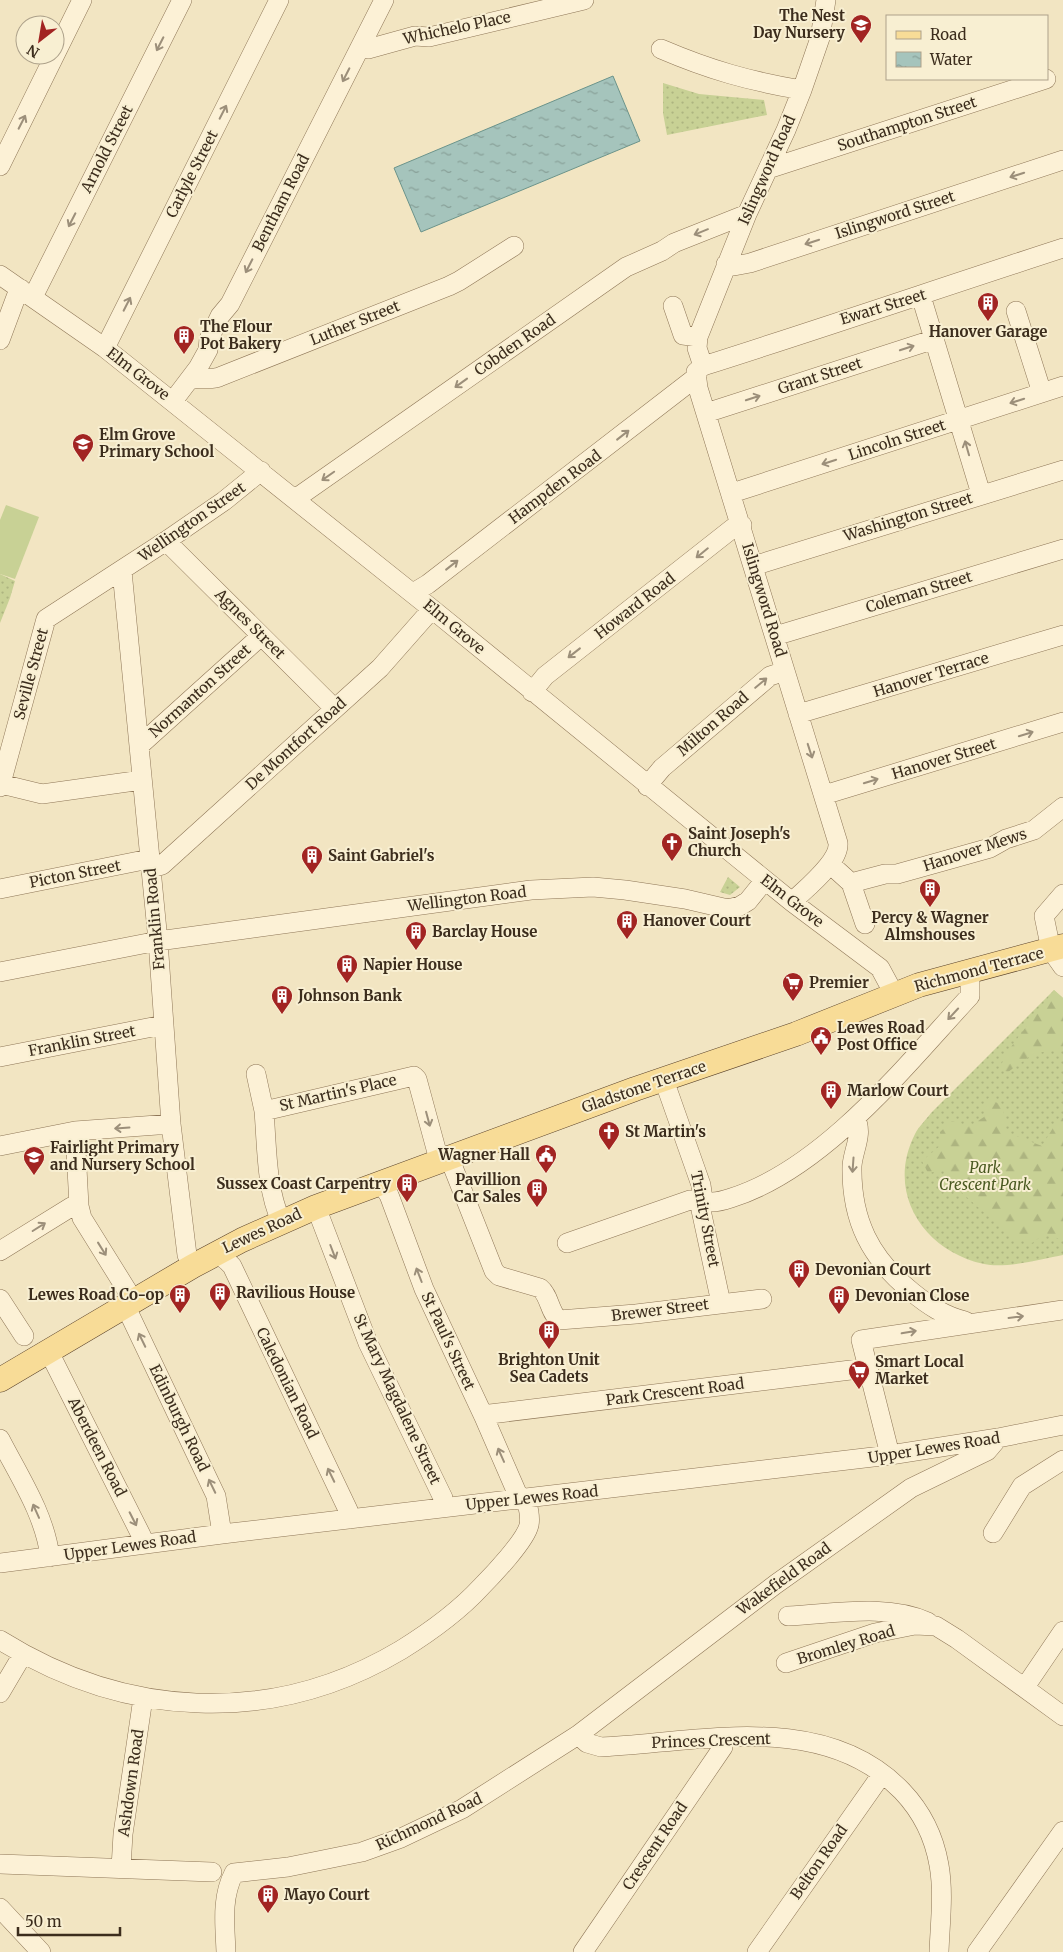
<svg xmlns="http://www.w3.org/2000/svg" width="1063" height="1952" viewBox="0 0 1063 1952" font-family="Merriweather,serif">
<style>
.grass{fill:url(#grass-dots)}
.forest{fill:url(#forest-firs)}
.pitch{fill:#c8d195}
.water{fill:url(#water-ripples);stroke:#6b938a}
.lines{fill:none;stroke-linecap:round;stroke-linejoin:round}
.minor-casing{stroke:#8e7657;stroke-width:20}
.major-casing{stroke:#5b432c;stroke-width:25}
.minor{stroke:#fcf1d6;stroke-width:19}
.major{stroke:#f8dc97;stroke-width:24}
.oneway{stroke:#9c8f7a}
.labels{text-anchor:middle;stroke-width:4;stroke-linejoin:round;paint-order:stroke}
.poi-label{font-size:15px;font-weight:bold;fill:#3c2d1d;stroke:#f8efd2;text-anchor:start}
.street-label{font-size:15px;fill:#3c2d1d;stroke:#f8efd2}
.park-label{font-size:15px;font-style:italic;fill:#4b5a22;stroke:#f8efd2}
</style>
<defs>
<pattern id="grass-dots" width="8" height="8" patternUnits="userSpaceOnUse" patternTransform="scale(1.25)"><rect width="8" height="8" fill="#c8d195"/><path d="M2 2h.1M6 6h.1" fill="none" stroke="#adb480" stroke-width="1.8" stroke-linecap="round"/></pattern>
<pattern id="forest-firs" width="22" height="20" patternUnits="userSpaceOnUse" patternTransform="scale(1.25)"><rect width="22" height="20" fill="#c8d195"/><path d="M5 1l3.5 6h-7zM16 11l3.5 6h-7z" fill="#adb480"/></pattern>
<pattern id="water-ripples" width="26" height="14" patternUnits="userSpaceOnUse" patternTransform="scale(1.25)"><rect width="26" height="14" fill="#a5c4bc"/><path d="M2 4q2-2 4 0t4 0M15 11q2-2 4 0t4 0" fill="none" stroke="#88a098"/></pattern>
</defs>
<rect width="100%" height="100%" fill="#f2e5c2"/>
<!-- grass -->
<path class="grass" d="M663 83 699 94 764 100 767 115 667 135 663 113Z
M0 574 15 581 10 598 0 623Z
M728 877 740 887 730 895 720 892Z
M1054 990 1063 998V1255C1042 1259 1004 1269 984 1264 924 1251 885 1193 915 1134 919 1126 926 1120 931 1113Z"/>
<!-- forest -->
<path class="forest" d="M1054 990 1063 998V1048L1033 1054 1008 1072 998 1070 1011 1047Z
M988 1098 1003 1106 1006 1132 1042 1146 1059 1118H1063V1241L1046 1233 1032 1243 1014 1239 952 1184 945 1170 928 1173 922 1161 941 1145 940 1132 952 1121 970 1126 984 1117Z"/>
<!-- pitch -->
<path class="pitch" d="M6 505 39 517 15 579 0 574V520Z"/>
<!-- water -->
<path class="water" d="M613 76 640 141 421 232 394 168Z"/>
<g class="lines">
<!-- minor casing -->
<g class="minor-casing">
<path id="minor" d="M361 46 368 49 415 36 429 37 584 0
M661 49C710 70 749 81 802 90
M0 166 82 0
M768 169 1046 79
M726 264 734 266 750 263 1063 160
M0 275 105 348 432 609 792 902 880 968 894 994
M921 296 981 494
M33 297 182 0
M673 306 683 335 698 337
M1016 311 1042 393
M0 340 16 297 21 289
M105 348 279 0
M703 366 697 348 698 337 747 214 786 130 802 90 820 38 826 0
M190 380C199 376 210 381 219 377L449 286 459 281 514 246
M173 401 198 368 208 350 209 339 220 316 230 304 384 0
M706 413 935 339
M732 493 1063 386
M295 499 626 267 662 251 674 243 747 214
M166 541 334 708
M753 566 1063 470
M122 571 158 941 171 1124 187 1255 193 1266
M413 593 428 584 695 378
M775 636 1063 549
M532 692 545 676 733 528 742 525
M798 714 1063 635
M139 746 261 636
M1 784 42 794 142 780
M647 786 662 768 770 676 785 671
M0 787 46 619 166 541 224 501 261 471
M824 795 1063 722
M830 864 851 883 865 924
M151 868 162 865 380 668 432 609
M851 883 885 874H897L990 848 1006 839 1034 830 1063 807
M0 889 149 859
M1063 894 1044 916 1051 950 1063 967
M792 902C805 889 840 862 838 843L698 388 696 372 703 366C823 328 943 287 1063 248
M0 972 158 941 531 890 593 887 625 890 685 899 728 909 740 906 748 901 765 880
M0 1057 163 1025
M256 1074 264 1111
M664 1080 701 1185 703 1199 701 1210 721 1303
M855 1118C864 1133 853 1150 852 1166 851 1220 870 1258 912 1292 928 1305 944 1316 965 1321
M75 1131 79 1206 82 1218 133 1300
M0 1146 75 1131 171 1124
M449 1157 494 1271 499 1276 540 1288C550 1296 549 1312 559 1320L636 1314 762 1299
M380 1182 389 1195 424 1289 484 1417 517 1493 518 1500
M316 1207 368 1343 443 1498 445 1507
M281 1221C266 1188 267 1147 264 1111L414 1076 417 1079 439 1160
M567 1243 690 1200C698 1199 704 1201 712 1202 718 1202 725 1200 731 1198 824 1169 905 1066 970 996V972
M0 1251 71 1207 79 1206
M217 1253 227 1261 232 1266 348 1510 350 1519
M0 1299 24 1336
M125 1305 216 1496 222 1534
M48 1350 141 1535 144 1544
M484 1417 490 1414 867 1368
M0 1439C19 1476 45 1515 50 1557
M890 1455 861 1340 1063 1310
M993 1533 1022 1486 1063 1460
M0 1563 222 1534 890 1455 998 1438 1063 1425
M788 1616C833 1614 887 1603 928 1622
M0 1640C125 1718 272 1727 401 1650 430 1632 458 1612 481 1587 493 1575 526 1540 529 1525 531 1516 528 1507 526 1499
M786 1663 875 1633 915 1625 936 1626 957 1639 1063 1716
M1025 1687 1063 1631
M0 1693 23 1654
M578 1735 587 1743 601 1747C700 1742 824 1710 902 1791 922 1812 934 1836 939 1865 944 1893 940 1924 939 1952
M0 1864 212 1872
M121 1868 123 1834 143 1698
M0 1908 41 1952
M226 1952C225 1925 221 1898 234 1873L288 1867 362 1852 401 1838 462 1809 578 1735 776 1584 911 1488 987 1451 998 1438
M583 1952 723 1747 722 1738
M757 1952 882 1774
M977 1952 1063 1831"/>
</g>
<!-- major casing -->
<g class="major-casing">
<path id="major" d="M0 1380 193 1266 242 1240 316 1207 635 1089 796 1034 919 985 1063 946"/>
</g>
<!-- minor -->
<use href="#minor" class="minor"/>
<!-- major -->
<use href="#major" class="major"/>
</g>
<!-- one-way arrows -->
<defs><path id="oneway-shaft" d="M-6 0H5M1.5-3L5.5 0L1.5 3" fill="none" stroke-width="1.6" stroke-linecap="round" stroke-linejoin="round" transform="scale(1.25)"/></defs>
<g class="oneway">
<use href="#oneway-shaft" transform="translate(160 44) rotate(117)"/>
<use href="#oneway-shaft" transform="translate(346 75) rotate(117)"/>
<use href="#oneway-shaft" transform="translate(223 112) rotate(-63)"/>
<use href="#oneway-shaft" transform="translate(22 122) rotate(-63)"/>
<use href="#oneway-shaft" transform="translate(1017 175) rotate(162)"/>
<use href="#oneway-shaft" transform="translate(72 220) rotate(117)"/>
<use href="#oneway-shaft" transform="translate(701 232) rotate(158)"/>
<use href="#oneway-shaft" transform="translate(812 242) rotate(162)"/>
<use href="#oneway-shaft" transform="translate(249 266) rotate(117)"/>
<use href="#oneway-shaft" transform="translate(127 304) rotate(-63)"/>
<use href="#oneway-shaft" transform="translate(907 348) rotate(-18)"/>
<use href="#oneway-shaft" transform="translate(461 383) rotate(144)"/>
<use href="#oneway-shaft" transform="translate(753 398) rotate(-18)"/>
<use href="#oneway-shaft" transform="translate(1017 401) rotate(162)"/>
<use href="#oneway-shaft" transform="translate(623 435) rotate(-38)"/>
<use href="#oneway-shaft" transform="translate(967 448) rotate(-106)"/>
<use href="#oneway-shaft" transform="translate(829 462) rotate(162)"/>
<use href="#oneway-shaft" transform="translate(328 476) rotate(145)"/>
<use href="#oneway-shaft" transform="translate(702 553) rotate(141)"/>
<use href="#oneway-shaft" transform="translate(452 565) rotate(-38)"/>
<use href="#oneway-shaft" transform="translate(574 653) rotate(142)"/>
<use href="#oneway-shaft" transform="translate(761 683) rotate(-40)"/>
<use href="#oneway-shaft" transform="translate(1026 734) rotate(-17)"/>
<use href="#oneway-shaft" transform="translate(810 751) rotate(72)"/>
<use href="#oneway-shaft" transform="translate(871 781) rotate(-17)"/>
<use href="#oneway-shaft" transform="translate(953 1014) rotate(133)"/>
<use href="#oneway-shaft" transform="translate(428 1119) rotate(75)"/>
<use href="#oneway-shaft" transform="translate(122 1128) rotate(176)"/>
<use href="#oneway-shaft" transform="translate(853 1165) rotate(94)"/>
<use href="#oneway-shaft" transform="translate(39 1227) rotate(-32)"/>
<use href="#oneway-shaft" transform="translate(102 1249) rotate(58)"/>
<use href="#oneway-shaft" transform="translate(333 1252) rotate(69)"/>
<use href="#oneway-shaft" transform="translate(419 1275) rotate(-111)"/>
<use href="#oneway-shaft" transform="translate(1016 1317) rotate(-7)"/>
<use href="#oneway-shaft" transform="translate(909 1332) rotate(-10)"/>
<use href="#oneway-shaft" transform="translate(142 1340) rotate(-116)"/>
<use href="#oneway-shaft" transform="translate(501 1455) rotate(-114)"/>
<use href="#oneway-shaft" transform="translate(331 1475) rotate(-116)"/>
<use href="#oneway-shaft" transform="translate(212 1486) rotate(-116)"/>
<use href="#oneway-shaft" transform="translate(36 1511) rotate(-114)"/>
<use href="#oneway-shaft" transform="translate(133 1519) rotate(63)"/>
</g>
<!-- icons -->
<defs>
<g id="school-pin" transform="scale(1.125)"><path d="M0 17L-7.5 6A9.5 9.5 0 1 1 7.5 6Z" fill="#a22422" stroke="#f8efd2"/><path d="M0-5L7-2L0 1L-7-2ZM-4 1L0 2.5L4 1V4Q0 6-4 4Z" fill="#fff"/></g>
<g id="building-pin" transform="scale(1.125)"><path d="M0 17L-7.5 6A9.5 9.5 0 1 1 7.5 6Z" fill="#a22422" stroke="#f8efd2"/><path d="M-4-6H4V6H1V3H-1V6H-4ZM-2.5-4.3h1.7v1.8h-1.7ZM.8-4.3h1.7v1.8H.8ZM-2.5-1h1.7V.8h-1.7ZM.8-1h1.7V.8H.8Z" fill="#fff"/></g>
<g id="church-pin" transform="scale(1.125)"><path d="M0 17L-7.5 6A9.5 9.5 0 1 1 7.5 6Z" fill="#a22422" stroke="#f8efd2"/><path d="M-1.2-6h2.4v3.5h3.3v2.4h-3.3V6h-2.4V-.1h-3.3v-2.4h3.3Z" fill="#fff"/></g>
<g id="supermarket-pin" transform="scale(1.125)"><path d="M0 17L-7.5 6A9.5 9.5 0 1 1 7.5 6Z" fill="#a22422" stroke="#f8efd2"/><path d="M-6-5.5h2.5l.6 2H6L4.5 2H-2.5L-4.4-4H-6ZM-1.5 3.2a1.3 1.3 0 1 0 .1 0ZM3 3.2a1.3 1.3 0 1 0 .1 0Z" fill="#fff"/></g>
<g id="civic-pin" transform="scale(1.125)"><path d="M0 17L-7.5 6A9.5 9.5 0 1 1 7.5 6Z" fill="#a22422" stroke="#f8efd2"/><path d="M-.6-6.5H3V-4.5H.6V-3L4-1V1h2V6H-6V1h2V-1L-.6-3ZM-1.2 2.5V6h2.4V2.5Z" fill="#fff"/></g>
</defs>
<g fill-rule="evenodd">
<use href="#school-pin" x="861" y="25"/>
<use href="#building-pin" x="988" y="303"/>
<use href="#building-pin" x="184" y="336"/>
<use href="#school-pin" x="83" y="444"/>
<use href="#church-pin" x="672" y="843"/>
<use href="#building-pin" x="312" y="856"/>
<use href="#building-pin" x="930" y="889"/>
<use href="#building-pin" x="627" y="921"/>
<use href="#building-pin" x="416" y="932"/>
<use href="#building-pin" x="347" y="965"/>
<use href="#supermarket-pin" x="793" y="983"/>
<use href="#building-pin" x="282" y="996"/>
<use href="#civic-pin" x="821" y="1037"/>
<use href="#building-pin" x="831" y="1091"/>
<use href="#church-pin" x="609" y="1132"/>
<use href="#civic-pin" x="546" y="1155"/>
<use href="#school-pin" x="34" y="1157"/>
<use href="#building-pin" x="407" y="1184"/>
<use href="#building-pin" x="537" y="1189"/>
<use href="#building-pin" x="799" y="1270"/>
<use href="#building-pin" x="220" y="1293"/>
<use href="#building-pin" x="180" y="1295"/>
<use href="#building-pin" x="839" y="1296"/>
<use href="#building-pin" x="549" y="1331"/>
<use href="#supermarket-pin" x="859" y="1371"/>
<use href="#building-pin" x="268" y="1895"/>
</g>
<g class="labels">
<!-- poi labels -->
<g class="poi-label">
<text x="845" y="21" text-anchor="end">The Nest<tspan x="845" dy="17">Day Nursery</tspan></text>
<text x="200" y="332">The Flour<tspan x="200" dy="17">Pot Bakery</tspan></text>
<text x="988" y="337" text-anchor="middle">Hanover Garage</text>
<text x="99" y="440">Elm Grove<tspan x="99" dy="17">Primary School</tspan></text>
<text x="688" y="839">Saint Joseph's<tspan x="688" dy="17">Church</tspan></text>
<text x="328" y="861">Saint Gabriel's</text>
<text x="930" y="923" text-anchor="middle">Percy &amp; Wagner<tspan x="930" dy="17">Almshouses</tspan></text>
<text x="643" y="926">Hanover Court</text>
<text x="432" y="937">Barclay House</text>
<text x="363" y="970">Napier House</text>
<text x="809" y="988">Premier</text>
<text x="298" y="1001">Johnson Bank</text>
<text x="837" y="1033">Lewes Road<tspan x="837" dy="17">Post Office</tspan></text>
<text x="847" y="1096">Marlow Court</text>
<text x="625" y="1137">St Martin's</text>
<text x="50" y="1153">Fairlight Primary<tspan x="50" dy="17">and Nursery School</tspan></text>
<text x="530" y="1160" text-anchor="end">Wagner Hall</text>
<text x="521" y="1185" text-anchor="end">Pavillion<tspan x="521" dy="17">Car Sales</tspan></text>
<text x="391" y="1189" text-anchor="end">Sussex Coast Carpentry</text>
<text x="815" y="1275">Devonian Court</text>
<text x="236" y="1298">Ravilious House</text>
<text x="164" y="1300" text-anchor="end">Lewes Road Co-op</text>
<text x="855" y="1301">Devonian Close</text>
<text x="549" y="1365" text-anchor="middle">Brighton Unit<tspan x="549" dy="17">Sea Cadets</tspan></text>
<text x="875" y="1367">Smart Local<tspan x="875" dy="17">Market</tspan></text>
<text x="284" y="1900">Mayo Court</text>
</g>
<!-- street labels -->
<g class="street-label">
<text transform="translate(457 28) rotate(-12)" y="5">Whichelo Place</text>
<text transform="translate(907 124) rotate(-18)" y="5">Southampton Street</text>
<text transform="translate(107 149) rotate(-63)" y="5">Arnold Street</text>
<text transform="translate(767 170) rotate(-66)" y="5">Islingword Road</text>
<text transform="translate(192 174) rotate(-63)" y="5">Carlyle Street</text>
<text transform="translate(281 203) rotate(-63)" y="5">Bentham Road</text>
<text transform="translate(895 215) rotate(-18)" y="5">Islingword Street</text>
<text transform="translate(883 307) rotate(-17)" y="5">Ewart Street</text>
<text transform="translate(355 323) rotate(-22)" y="5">Luther Street</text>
<text transform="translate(515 345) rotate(-35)" y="5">Cobden Road</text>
<text transform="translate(138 374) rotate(38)" y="5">Elm Grove</text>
<text transform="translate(820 376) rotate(-18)" y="5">Grant Street</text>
<text transform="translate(897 440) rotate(-18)" y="5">Lincoln Street</text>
<text transform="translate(555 487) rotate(-37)" y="5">Hampden Road</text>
<text transform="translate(908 517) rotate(-17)" y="5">Washington Street</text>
<text transform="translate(192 522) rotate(-35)" y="5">Wellington Street</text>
<text transform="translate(919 592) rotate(-17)" y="5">Coleman Street</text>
<text transform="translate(764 600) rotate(73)" y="5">Islingword Road</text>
<text transform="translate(635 606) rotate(-38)" y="5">Howard Road</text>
<text transform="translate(250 624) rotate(45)" y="5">Agnes Street</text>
<text transform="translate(454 627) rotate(40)" y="5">Elm Grove</text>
<text transform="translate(31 674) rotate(-75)" y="5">Seville Street</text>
<text transform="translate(931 675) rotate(-17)" y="5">Hanover Terrace</text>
<text transform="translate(200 691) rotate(-42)" y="5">Normanton Street</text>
<text transform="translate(713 724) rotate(-41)" y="5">Milton Road</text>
<text transform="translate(296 744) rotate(-42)" y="5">De Montfort Road</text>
<text transform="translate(944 759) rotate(-17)" y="5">Hanover Street</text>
<text transform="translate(975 850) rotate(-18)" y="5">Hanover Mews</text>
<text transform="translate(75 874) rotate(-11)" y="5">Picton Street</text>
<text transform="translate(467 899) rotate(-7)" y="5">Wellington Road</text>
<text transform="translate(792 901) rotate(38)" y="5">Elm Grove</text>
<text transform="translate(155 919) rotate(-95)" y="5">Franklin Road</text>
<text transform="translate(979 970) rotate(-15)" y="5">Richmond Terrace</text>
<text transform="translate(82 1041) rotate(-11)" y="5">Franklin Street</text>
<text transform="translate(644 1087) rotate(-19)" y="5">Gladstone Terrace</text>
<text transform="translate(338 1093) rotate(-13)" y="5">St Martin's Place</text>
<text transform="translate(705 1219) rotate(79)" y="5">Trinity Street</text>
<text transform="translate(262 1231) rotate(-25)" y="5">Lewes Road</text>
<text transform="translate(660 1310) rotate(-7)" y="5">Brewer Street</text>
<text transform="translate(448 1341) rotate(65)" y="5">St Paul's Street</text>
<text transform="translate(287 1383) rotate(64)" y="5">Caledonian Road</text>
<text transform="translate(675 1392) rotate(-7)" y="5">Park Crescent Road</text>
<text transform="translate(397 1399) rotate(65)" y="5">St Mary Magdalene Street</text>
<text transform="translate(179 1418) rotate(64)" y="5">Edinburgh Road</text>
<text transform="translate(97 1447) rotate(63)" y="5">Aberdeen Road</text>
<text transform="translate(934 1448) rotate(-9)" y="5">Upper Lewes Road</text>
<text transform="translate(532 1498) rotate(-6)" y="5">Upper Lewes Road</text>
<text transform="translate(130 1546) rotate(-8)" y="5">Upper Lewes Road</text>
<text transform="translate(784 1579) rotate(-36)" y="5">Wakefield Road</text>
<text transform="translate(846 1645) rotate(-17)" y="5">Bromley Road</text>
<text transform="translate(711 1741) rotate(-2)" y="5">Princes Crescent</text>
<text transform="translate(131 1783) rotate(-82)" y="5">Ashdown Road</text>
<text transform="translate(429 1822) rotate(-25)" y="5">Richmond Road</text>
<text transform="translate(655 1846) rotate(-56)" y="5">Crescent Road</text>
<text transform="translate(819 1862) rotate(-55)" y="5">Belton Road</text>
</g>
<!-- park labels -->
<g class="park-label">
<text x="985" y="1173">Park<tspan x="985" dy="17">Crescent Park</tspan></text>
</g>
</g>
<!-- legend -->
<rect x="886" y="15" width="162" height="65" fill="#f8efd2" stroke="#ada18a"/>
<rect x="896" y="31" width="25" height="8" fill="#f8dc97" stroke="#ada18a"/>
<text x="930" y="40" font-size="15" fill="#3c2d1d">Road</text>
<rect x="896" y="52" width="25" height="15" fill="url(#water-ripples)" stroke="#ada18a"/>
<text x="930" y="65" font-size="15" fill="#3c2d1d">Water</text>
<!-- north arrow -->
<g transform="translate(40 40) rotate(211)"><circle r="24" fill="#f8efd2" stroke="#ada18a"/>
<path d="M0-4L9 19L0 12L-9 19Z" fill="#a22422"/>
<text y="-8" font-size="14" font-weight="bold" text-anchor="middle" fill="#3c2d1d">N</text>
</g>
<!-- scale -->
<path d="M18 1927v8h102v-8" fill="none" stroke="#3c2d1d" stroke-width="2.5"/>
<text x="25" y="1927" font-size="15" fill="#3c2d1d" stroke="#f8efd2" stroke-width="4" paint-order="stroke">50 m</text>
</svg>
